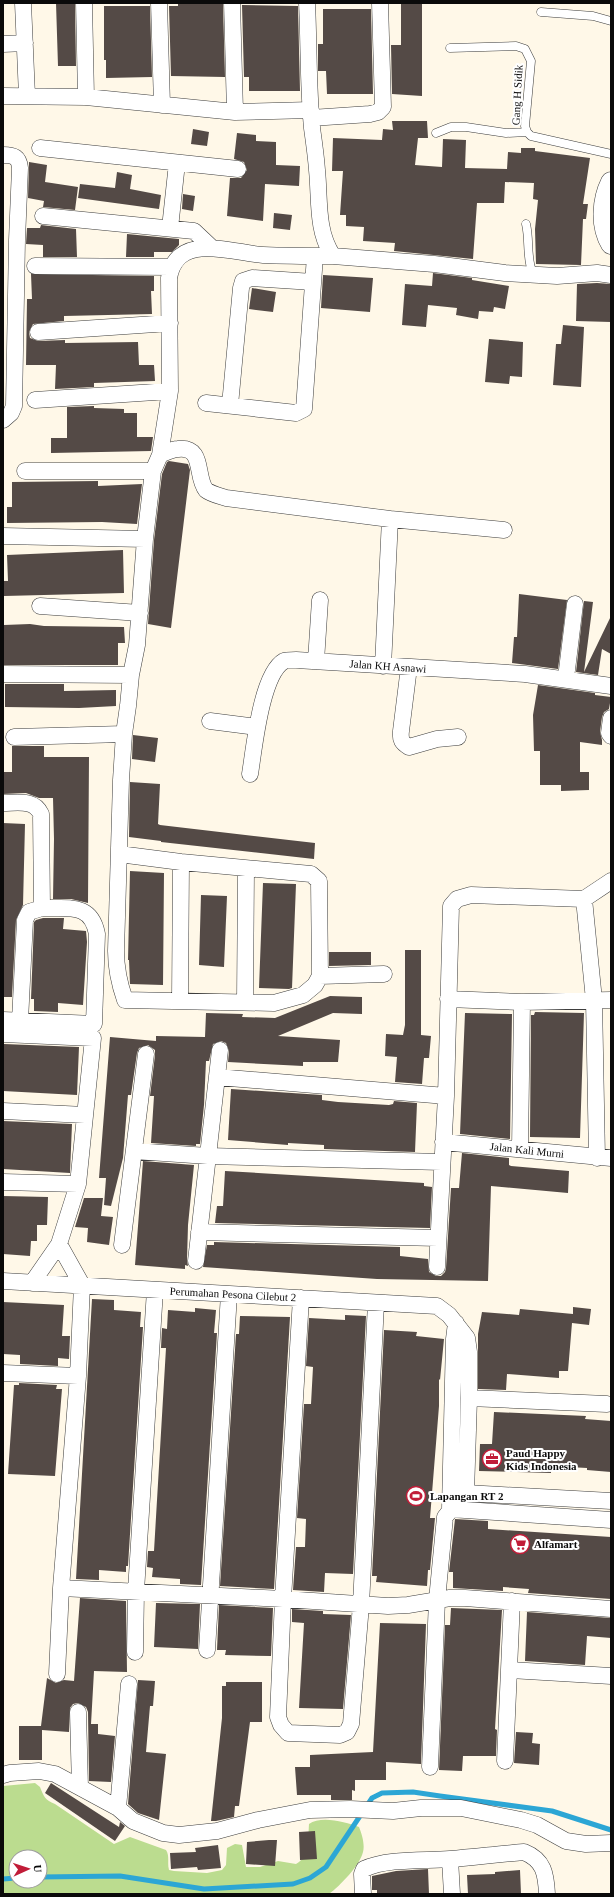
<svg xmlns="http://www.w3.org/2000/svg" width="614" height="1897" viewBox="0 0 614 1897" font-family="'Times New Roman',serif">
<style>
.forest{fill:#bbdc8f;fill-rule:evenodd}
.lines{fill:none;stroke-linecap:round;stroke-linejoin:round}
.stream{stroke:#2ca6d5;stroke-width:5}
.building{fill:#544a46}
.service-casing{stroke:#3d3d3d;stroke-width:9}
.minor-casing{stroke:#3d3d3d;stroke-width:17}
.tertiary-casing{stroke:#3d3d3d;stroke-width:21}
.service{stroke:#fff;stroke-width:8}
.minor{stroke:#fff;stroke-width:16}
.tertiary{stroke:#fff;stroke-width:20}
.labels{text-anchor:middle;stroke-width:4;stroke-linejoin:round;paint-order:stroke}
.street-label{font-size:11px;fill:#0a0a0a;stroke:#fff}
.poi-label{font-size:11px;font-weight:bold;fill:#0a0a0a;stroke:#fff;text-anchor:start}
</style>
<rect width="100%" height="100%" fill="#fff8e8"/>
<!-- forest -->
<path class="forest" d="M35 1783 40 1787C44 1797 45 1800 55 1804L114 1844 130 1837 166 1850C170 1856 167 1863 169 1870L174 1871 207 1873 222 1870 226 1865 227 1848 235 1844 242 1845 246 1867H260L278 1861 296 1864C310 1857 308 1838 309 1824 321 1815 346 1822 359 1827 362 1834 365 1845 363 1852 360 1865 340 1886 329 1894H3V1786ZM16 1857H40V1881H16Z"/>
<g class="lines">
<!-- stream -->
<path class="stream" d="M40 1877 120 1876 204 1889 293 1884 310 1878 326 1867 372 1798 382 1793 413 1792 440 1796 552 1811 611 1830
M3 1879 16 1878"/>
</g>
<!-- building -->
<path class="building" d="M56 3H75L76 66H58Z
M401 3H422V96L392 94 391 45H401Z
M178 4H223L225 77 171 76 169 6H178Z
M242 5 298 6 300 91H249V77H244Z
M104 6H150L152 77 106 78V60H104Z
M323 9H371L373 94H327L326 71H318V44H323Z
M392 121H427L428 138H418L415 165 442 167 443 139 466 140 465 168 507 169 508 152 521 153V148H535V151L590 158 583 204H588L586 219H583L581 265 536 264 535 229 538 200 533 199 534 183 505 182 504 203H477L473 259 394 251 395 243 363 241 364 227 346 226V215H340L343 171H332L333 138 382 140 383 129 393 130Z
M193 129 209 132 207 146 191 144Z
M237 133 256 135V141L276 142V165L300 166 299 186 265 184 263 221 227 216 230 178H241L247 170 244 162 234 159Z
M29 162 47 165 45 182 78 187 75 210 43 207 44 201 28 198Z
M117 172 132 175 130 189 161 195 159 209 78 198 80 184 115 188Z
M183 194 195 196 193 211 182 209Z
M274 213 292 215 290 230 273 228Z
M41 225 76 229 77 257H43V245L26 244 27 228H40Z
M127 234 179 239V245L172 252H154V257H126Z
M433 273 472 278V280L509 286 505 309 494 307 493 312 479 311 478 319 456 315 457 308 428 305 426 327 402 325 405 284 432 286Z
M31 274 154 276V291H151L152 314 64 316V321L33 324 29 332 30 338 38 341 65 340V343L138 342 139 365H154L155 381 94 383V387L55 389 56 365H26L27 299H32Z
M323 275 373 278 370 312 321 308Z
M597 283 611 284V322L576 321 577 284Z
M252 288 276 292 273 312 249 309Z
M563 325 584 327 581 387 553 385 556 344H561Z
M489 339 523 342 522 377 510 376 509 384 485 382Z
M94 406V408L124 409V413H137V437H153L151 451 51 453V438H67V407Z
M169 461 188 464 190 470 171 628 148 624 154 540 162 474 167 462Z
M98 481V486L142 484 137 524 102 522 7 523V507H12V482Z
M123 550 124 593 4 596 3 581H8L7 555Z
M519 594 567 600 558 669 512 663 514 637H517Z
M584 601 593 602 584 672 611 616V654L602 649 598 675 576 672Z
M30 624 44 626 124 627 125 643H118V665H3L4 625Z
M5 684H64V691L116 690V706L79 708 5 707Z
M538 685 595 693V695L611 697 609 709 604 712 602 717 600 732 602 740V745L580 742V772H589V790L561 791V785H540V751H534L533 715Z
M133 735 158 738 155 762 132 759Z
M12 746H44V757H89L88 903 71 899H53L54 839 53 798H39L26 793 3 794V772H12Z
M130 782 160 784 158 824 160 825 315 843 314 859 161 842V841L129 837Z
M3 823 25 824 23 905 16 920 12 997H3Z
M130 871 164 873 163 985 130 984 129 960H128Z
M263 883 296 884 292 988 289 989 259 988Z
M201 895 227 896 224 967 199 965Z
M43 918H64L63 929 86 931 87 942 83 1005 58 1003V1012L34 1011V999H31L34 922 36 920Z
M405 950H421V1035L431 1036 429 1058H424L422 1084 395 1082 397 1057 385 1056 386 1034 403 1035 405 1025Z
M329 952H371V965L329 966Z
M330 996 362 997V1014L333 1013 278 1036 340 1040 338 1062H303V1066L228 1062 229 1051 226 1043 221 1041 213 1044 209 1061H206L204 1105 200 1144H196V1146L151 1143 154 1096H150L155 1055V1050L148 1045 139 1048 137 1053 131 1095H128L123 1158 111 1206 104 1205 106 1178H99L110 1037 156 1041V1036L205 1037 206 1013 243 1014 242 1017 275 1018Z
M535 1012 584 1013 580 1138 530 1137 531 1015H534Z
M465 1013 512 1014 510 1139 460 1134Z
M4 1044 79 1047 77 1095 3 1091Z
M231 1089 322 1095V1100L338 1102 389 1105 393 1104 394 1101 417 1103 415 1152 324 1149V1145L288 1143V1145L228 1140Z
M3 1121 72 1124 70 1173 3 1169Z
M462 1153 509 1158V1165L511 1166 569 1171 568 1193 491 1186 488 1281 377 1279 203 1267 207 1245H214V1242L400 1247V1256L428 1259 429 1272 436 1276H441L445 1272 446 1268 451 1188H459Z
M143 1161 194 1165 188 1225 187 1260 188 1266 185 1265V1269L135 1265Z
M225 1171 424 1183V1186L432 1187 430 1228 215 1223 217 1206H223Z
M3 1196 48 1197 47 1225H37V1241H31L30 1256 3 1254Z
M84 1198H103L101 1216 113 1217 109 1245 87 1242 88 1228 75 1227Z
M92 1299 114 1300V1310L141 1312 140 1327H143L128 1566H126V1572L99 1570V1580L76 1579Z
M3 1302 64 1305 62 1336H70L69 1359 58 1358V1366L20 1364V1355L3 1354Z
M573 1307 591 1309 589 1325 572 1323 568 1371H559V1378L507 1374 506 1390 478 1389V1334L482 1312 519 1315 520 1309 573 1314Z
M195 1308 216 1310 214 1333H217L201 1585 180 1584V1579L152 1577 153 1568 147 1567 148 1551H154L166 1348H161L162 1328 167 1329 168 1310 195 1312Z
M345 1315 366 1316 353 1574 325 1573 324 1592 293 1590 296 1547H305L306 1519 297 1518 304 1404H311L313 1367 306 1366 309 1318 345 1320Z
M240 1316 290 1317 274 1589 220 1586 236 1334H239Z
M384 1330 417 1332 416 1336 444 1339 440 1380 439 1379V1406L430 1518H435L430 1570H428L427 1586 376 1582 377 1576H372Z
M19 1383 57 1385 56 1389H62L55 1476 8 1474 14 1385H19Z
M494 1412 586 1416 585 1419 611 1421V1472L587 1470V1468L551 1466V1473L479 1471 480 1444H492Z
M455 1519 488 1521V1529L611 1537V1599L528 1593 529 1589 503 1587V1591L453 1588V1572H449Z
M80 1598 126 1601 127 1672 94 1671 91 1724H98V1734L115 1736 111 1782 89 1781 88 1712 86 1707 78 1703 73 1704 70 1708 69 1732 42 1730V1760H19V1726H41L47 1678 56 1683 64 1680 74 1681Z
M156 1603 200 1604 198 1649 154 1647Z
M219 1605 273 1608 271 1656 225 1655 226 1650H217Z
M451 1608 502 1610 495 1729 497 1730 496 1756H463L462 1771 439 1770 445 1625H450Z
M292 1609 323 1611V1614L351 1615 343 1709 299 1708 304 1623 292 1622Z
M527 1612 611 1618V1638L587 1636 585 1665 525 1661Z
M380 1623 426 1624 421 1764 386 1762V1780H355V1791L352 1790V1800H331V1795H297L295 1767H310V1755L373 1752Z
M138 1680 155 1681 153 1706H150L146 1752 166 1754 159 1820 138 1813 128 1804Z
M226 1682H262V1722H250L239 1806H235L234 1817 216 1821H211L222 1718V1686H226Z
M516 1732 533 1733 532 1743 540 1744 539 1765 514 1763Z
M51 1783 119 1827 120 1822 125 1826 115 1841 45 1793Z
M315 1831 317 1859 300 1860 299 1832Z
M269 1840H277L275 1866 246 1864 247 1842Z
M218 1845 221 1868 198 1870 197 1867 171 1869 170 1853 196 1852 195 1848Z
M428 1869 429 1894H377V1890H372V1876L396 1871Z
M520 1870 521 1894H468L467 1875 495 1874V1872Z"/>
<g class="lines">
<!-- service casing -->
<g class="service-casing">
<path id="service" d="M541 12 593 16 611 21
M450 48 516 46 525 49 531 61 525 126 527 132 531 136 611 154
M436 133 451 127H466L506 133 527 132
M526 224C530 241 526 258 533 274"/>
</g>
<!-- minor casing -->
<g class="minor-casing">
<path id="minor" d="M23 3 27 96
M84 3 86 97
M159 3 162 105
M232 3 235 112
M307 3C309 44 308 87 312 128 314 142 316 156 317 170 320 199 316 231 333 256L434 264 505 273 557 276 597 273 611 275
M3 44 25 43
M3 96 86 97 235 112 311 110
M311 118 370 114 378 112 383 107 380 3
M40 148 238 169
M3 155C14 155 19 157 20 168L17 240 14 406 11 413 3 420
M43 216 194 231 211 247
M170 228 177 163
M35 266 171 267
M38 332 170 323
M35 400 170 391
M206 403 296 413 304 409 315 256
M230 405 241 288 243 281 252 278 313 282
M160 455C165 453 172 449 178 449 205 446 195 477 206 490 211 494 220 496 226 498L390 519 383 666
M25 471H153
M390 519 504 530
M3 536 145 539
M40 606 140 613
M316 661 320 600
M409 667 401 731C400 740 402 743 409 747L437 739 458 737
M3 674 131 675 137 645 145 539 153 471 160 455 170 391 169 278C177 231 232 253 263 255 286 256 309 256 333 256
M131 675 128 706 124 734 121 780 116 951C116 968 119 983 125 1000L274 1003 303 995 315 985 320 976 384 974
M566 678 575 604
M611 718 609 733 611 736
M210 721 257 727
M14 737 124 734
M250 774C254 750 261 674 284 661 286 660 292 660 296 660L525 674 611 686
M3 803C18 803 34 799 41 814L42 908 29 912 25 920 20 1021
M119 854 181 862 311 874 319 881 320 976
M584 899 594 1000 597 1158
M448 999 522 1002 611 1000
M180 1001 181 862
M245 1002 246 869
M3 1020 94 1024 97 934C91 902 68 909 42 908
M3 1034 93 1038 78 1184 59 1244 32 1283
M217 1077 446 1096
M3 1111 85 1115
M443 1142 611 1158
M520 1149 522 1002
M134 1151 208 1156 442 1162
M3 1182 78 1184
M199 1232 438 1238
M59 1244 82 1285 78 1376 61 1588
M122 1245 146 1054
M196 1261 220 1050
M437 1267 446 1096 451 906 457 899 471 895 584 899 611 881
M3 1281 437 1306 449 1315 467 1338 469 1352V1398L466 1493 611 1501
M301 1298 283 1599 278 1717 281 1725 288 1733 340 1735 347 1732 351 1724 361 1605 376 1303
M456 1323 454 1339 450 1509 611 1520
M3 1373 78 1376
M469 1398 607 1404
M207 1650 229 1294
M135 1652 136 1591 155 1290
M510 1670 611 1676
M57 1674 61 1588 283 1599 388 1606 408 1605 450 1598H465L611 1609
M78 1712 80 1787
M505 1761 512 1601
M430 1767 437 1600 445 1517 457 1502
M3 1775 10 1773 39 1771 55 1774 118 1808 133 1821 163 1833 179 1835 217 1831 258 1820 310 1810 350 1809 393 1811 421 1808H461L521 1820 537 1825 566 1841 586 1844 611 1843
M118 1808 129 1684
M450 1859 452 1894
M363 1894 362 1874 364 1869C387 1858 425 1861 450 1859 475 1857 499 1854 524 1852 544 1860 546 1874 547 1894"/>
</g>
<!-- tertiary casing -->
<g class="tertiary-casing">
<path id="tertiary" d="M611 182C602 200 600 226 611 244"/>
</g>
<!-- service -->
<use href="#service" class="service"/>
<!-- minor -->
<use href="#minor" class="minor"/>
<!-- tertiary -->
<use href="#tertiary" class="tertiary"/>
</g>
<!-- icons -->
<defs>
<g id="office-ring" transform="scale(1)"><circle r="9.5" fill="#fff" stroke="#c11c38" stroke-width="1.5"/><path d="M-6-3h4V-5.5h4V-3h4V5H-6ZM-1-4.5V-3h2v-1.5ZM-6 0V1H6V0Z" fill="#c11c38"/></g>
<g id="stadium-ring" transform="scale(1)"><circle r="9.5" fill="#fff" stroke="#c11c38" stroke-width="1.5"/><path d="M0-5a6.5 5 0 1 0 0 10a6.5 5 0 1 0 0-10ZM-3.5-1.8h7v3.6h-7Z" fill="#c11c38"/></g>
<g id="supermarket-ring" transform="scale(1)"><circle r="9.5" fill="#fff" stroke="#c11c38" stroke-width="1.5"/><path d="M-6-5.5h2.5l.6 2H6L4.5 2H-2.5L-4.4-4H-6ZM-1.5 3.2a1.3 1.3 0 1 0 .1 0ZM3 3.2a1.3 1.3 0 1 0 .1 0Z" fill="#c11c38"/></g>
</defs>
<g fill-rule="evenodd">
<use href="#office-ring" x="492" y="1459"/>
<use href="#stadium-ring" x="416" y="1496"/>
<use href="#supermarket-ring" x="520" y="1544"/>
</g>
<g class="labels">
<!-- street labels -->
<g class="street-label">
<text transform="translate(517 95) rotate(-87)" y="4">Gang H Sidik</text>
<text transform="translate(388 666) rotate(4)" y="4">Jalan KH Asnawi</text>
<text transform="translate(527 1150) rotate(6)" y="4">Jalan Kali Murni</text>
<text transform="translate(233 1294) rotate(3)" y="4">Perumahan Pesona Cilebut 2</text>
</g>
<!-- poi labels -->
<g class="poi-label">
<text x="506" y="1457">Paud Happy<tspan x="506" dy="13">Kids Indonesia</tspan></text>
<text x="430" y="1500">Lapangan RT 2</text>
<text x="534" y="1548">Alfamart</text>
</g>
</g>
<!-- border -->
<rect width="614" height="1897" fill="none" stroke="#0a0a0a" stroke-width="8"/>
<!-- north arrow -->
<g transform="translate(28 1869) rotate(87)"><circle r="19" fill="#ffffff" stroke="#9d9d9d"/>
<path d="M0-3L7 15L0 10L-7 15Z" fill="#c11c38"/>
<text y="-6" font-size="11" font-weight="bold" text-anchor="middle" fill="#0a0a0a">U</text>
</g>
</svg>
